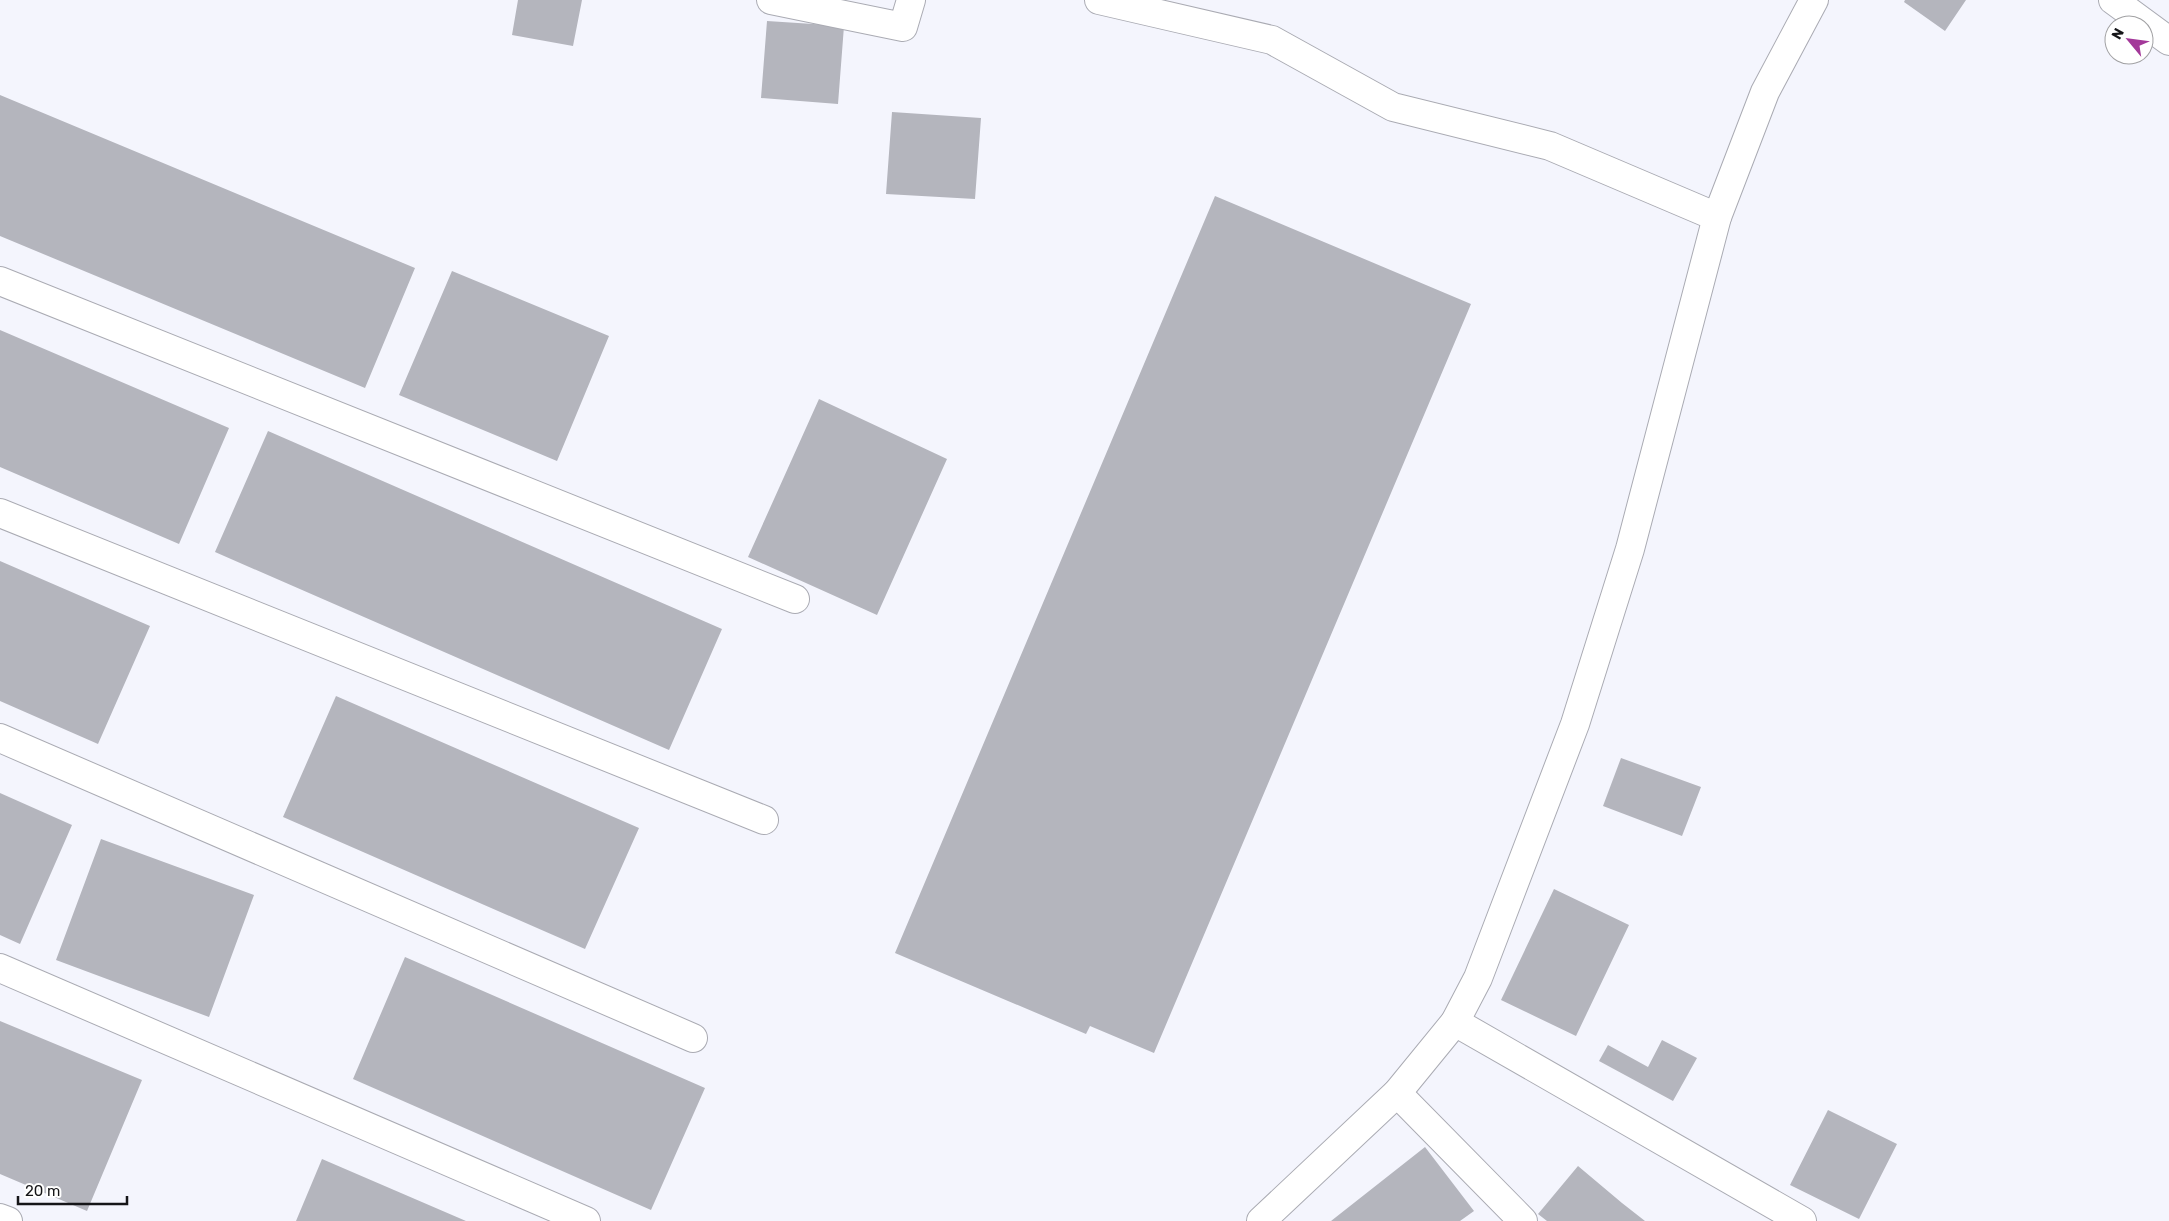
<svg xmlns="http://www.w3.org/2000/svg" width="2169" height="1221" viewBox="0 0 2169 1221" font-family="Rubik,sans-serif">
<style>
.building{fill:#b4b5bd}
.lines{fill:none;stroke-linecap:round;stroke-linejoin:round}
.minor-casing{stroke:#aaabb3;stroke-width:30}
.tertiary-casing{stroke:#aaabb3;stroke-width:30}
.minor{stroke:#fff;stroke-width:28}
.tertiary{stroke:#fff;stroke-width:28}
</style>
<rect width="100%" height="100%" fill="#f4f5fd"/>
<!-- building -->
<path class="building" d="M518 0H582L573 46 512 35Z
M1905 0H1966L1945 31 1904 2Z
M767 21 844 26 838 104 761 98Z
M0 95 415 268 365 388 0 236Z
M892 112 981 118 975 199 886 194Z
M1215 196 1471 304 1154 1053 1090 1026 1086 1034 895 953Z
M452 271 609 336 557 461 399 395Z
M0 330 229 428 179 544 0 467Z
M819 399 947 459 877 615 748 557Z
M268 431 722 629 669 750 215 552Z
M0 561 150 626 98 744 0 701Z
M336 696 639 828 585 949 283 817Z
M1621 758 1701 787 1682 836 1603 806Z
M0 793 72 825 20 944 0 935Z
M101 839 254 895 209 1017 56 960Z
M1554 889 1629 925 1576 1036 1501 1000Z
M405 957 705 1088 651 1210 353 1079Z
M0 1021 142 1080 87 1211 0 1174Z
M1662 1040 1697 1058 1673 1101 1599 1061 1608 1045 1648 1067Z
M1828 1110 1897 1144 1859 1219 1790 1185Z
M1425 1147 1474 1211 1460 1221H1331Z
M322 1159 466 1221H296Z
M1578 1166 1622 1203 1645 1221H1547L1538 1214Z"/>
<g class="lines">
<!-- minor casing -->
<g class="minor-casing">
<path id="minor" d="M771 0 903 27 911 0
M1099 0 1272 40 1393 107 1550 146 1717 217
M2113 0 2169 41
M0 281 795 599
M0 513 764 820
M0 738 693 1038
M0 968 586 1221
M1455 1022 1802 1221
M1397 1093 1523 1221
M0 1218 8 1221"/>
</g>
<!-- tertiary casing -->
<g class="tertiary-casing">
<path id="tertiary" d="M1261 1221 1397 1093 1455 1022 1478 978 1575 724 1630 549 1717 217 1765 92 1814 0"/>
</g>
<!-- minor -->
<use href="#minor" class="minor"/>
<!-- tertiary -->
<use href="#tertiary" class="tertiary"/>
</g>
<!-- north arrow -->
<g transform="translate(2129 40) rotate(299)"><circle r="24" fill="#ffffff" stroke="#a1a1a3"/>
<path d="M0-4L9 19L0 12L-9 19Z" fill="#a33899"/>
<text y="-8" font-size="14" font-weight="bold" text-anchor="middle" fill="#151518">N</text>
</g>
<!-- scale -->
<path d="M18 1196v8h109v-8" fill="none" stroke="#151518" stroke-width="2.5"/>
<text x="25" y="1196" font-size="15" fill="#151518" stroke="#ffffff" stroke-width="4" paint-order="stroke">20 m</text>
</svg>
